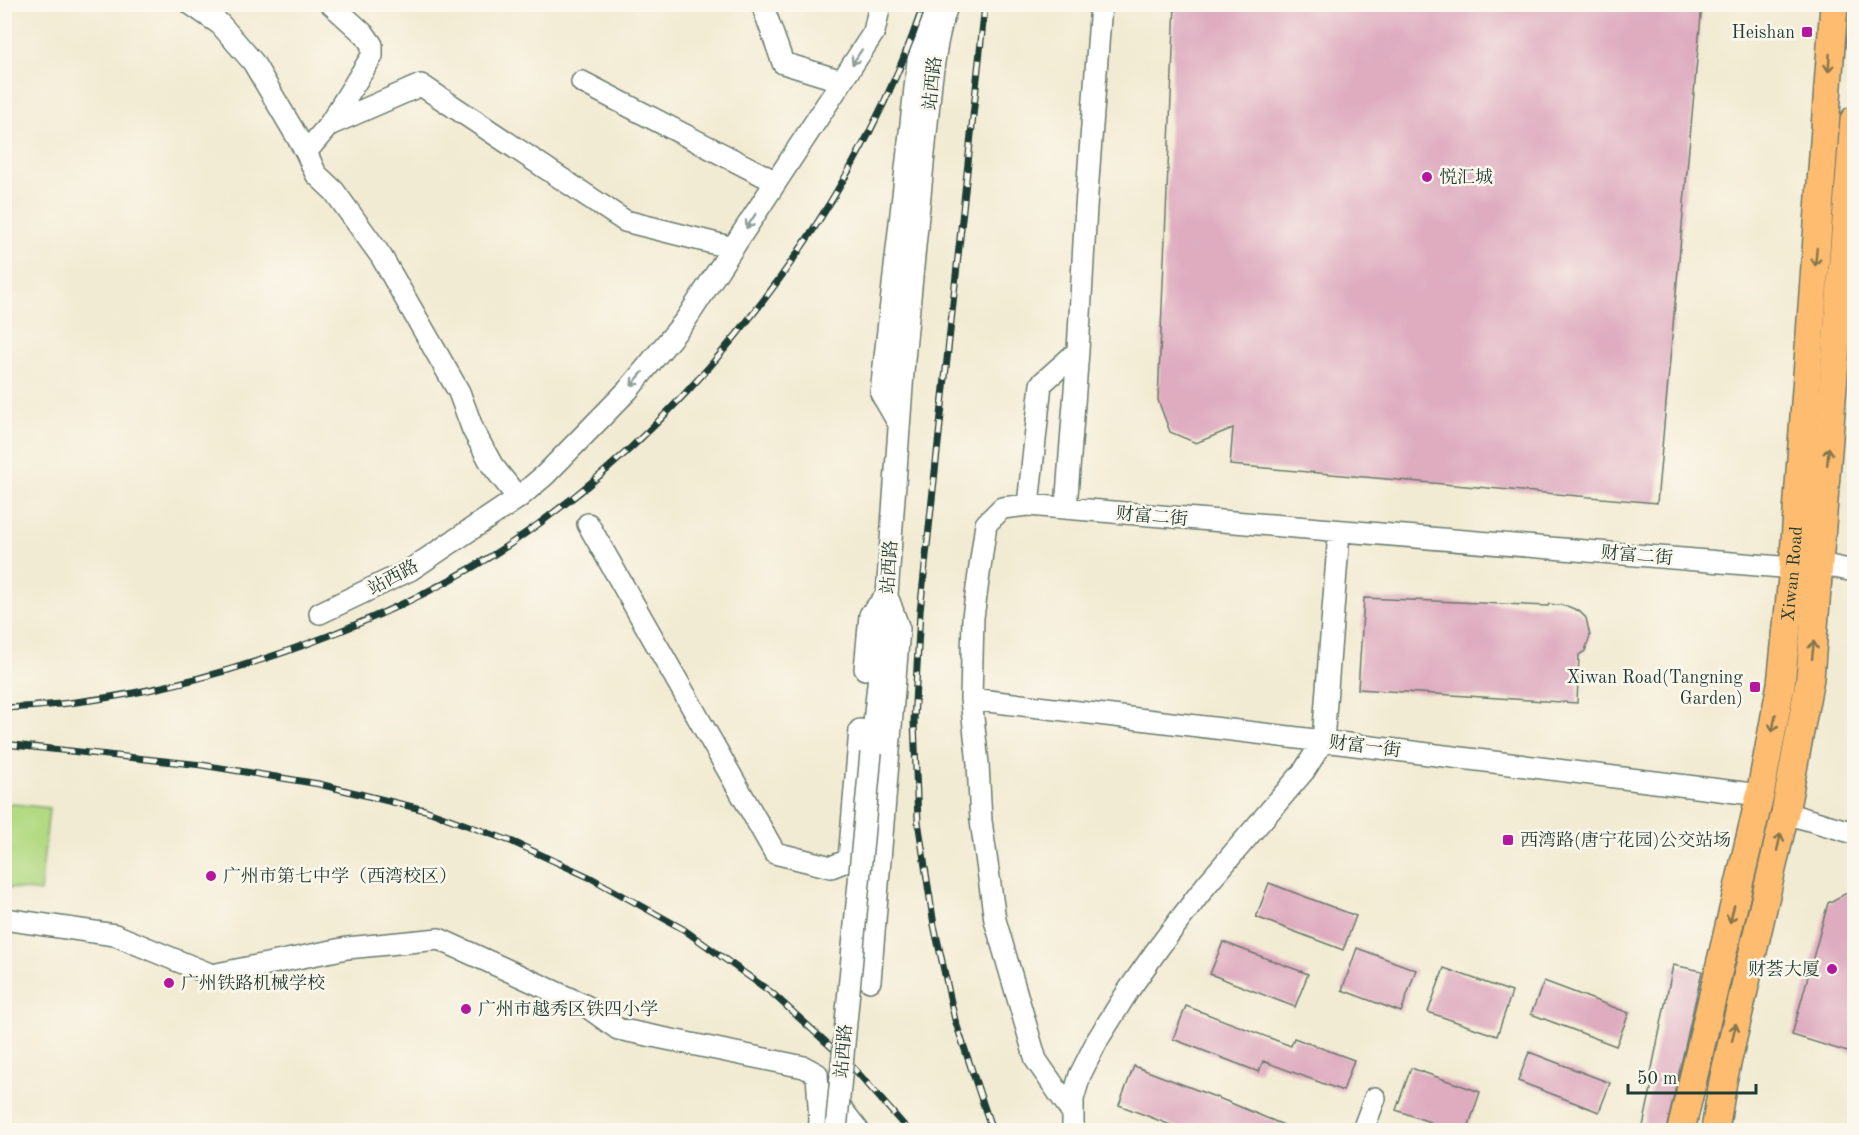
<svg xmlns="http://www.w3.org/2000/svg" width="1859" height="1135" viewBox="0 0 1859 1135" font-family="'Old Standard TT','Noto Serif SC',serif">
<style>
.green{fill:#b3da83;stroke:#698c5c;stroke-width:1.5}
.building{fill:#deabbf}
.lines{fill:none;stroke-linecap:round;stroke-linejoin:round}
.minor-casing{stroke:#697a6c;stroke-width:24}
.major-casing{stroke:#697a6c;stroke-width:30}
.minor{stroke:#fff;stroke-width:21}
.major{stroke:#febc70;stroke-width:27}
.rail-casing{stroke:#1f3d34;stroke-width:7}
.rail{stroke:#fbf7ec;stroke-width:4.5;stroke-dasharray:14;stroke-linecap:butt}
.minor-bridge-casing{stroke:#697a6c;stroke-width:24;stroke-linecap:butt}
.minor-bridge{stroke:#fff;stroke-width:21}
.oneway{stroke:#8f9e9a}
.oneway2{stroke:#83764f}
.poi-dot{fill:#b5179e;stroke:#fbf7ec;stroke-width:2}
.labels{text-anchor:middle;stroke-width:5;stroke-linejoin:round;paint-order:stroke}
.poi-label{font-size:18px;fill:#1f3d34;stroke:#fbf7ec;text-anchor:start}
.street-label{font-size:18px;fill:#1f3d34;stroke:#fbf7ec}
</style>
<rect width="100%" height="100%" fill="#fbf7ec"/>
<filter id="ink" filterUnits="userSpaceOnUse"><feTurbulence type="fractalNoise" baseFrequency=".0167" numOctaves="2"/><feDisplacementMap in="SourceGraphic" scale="12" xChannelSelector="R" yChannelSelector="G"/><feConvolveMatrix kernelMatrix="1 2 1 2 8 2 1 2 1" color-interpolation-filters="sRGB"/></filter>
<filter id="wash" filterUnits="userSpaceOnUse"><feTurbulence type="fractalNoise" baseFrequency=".008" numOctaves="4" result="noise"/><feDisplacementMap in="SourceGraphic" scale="24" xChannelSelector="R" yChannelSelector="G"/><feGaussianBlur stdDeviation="1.35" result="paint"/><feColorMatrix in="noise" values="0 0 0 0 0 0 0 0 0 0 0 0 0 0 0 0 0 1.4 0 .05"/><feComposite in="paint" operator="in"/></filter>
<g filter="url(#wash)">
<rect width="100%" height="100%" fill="#f2ebd3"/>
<!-- green -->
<path class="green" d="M5 803 49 808 40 892 5 887Z"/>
<g id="blocks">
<!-- building -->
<path class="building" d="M1175 4H1702L1657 503 1230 465 1233 428 1196 443 1170 432 1158 400Z
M1364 598 1548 606 1549 604 1567 606 1579 611 1586 618 1590 636 1585 651 1579 655 1577 703 1358 689Z
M1269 883 1356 916 1343 950 1256 917Z
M1854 889V1054L1792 1035 1828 903Z
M1223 942 1308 974 1295 1007 1210 974Z
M1357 948 1416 970 1401 1012 1342 990Z
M1673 965 1702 971 1666 1131H1642L1652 1084 1649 1083Z
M1444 968 1512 992 1497 1036 1428 1012Z
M1544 981 1629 1013 1616 1046 1531 1014Z
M1186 1006 1291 1046 1294 1038 1354 1060 1343 1091 1263 1061 1259 1072 1173 1039Z
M1529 1052 1610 1083 1599 1112 1518 1081Z
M1134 1066 1226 1101 1298 1131H1186L1119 1105Z
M1411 1068 1480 1092 1467 1131H1455L1396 1110Z"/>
</g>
</g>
<g filter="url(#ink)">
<use href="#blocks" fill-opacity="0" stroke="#697a6c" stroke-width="1.5"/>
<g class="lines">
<!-- minor casing -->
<g class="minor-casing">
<path id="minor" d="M191 4 220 24 253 62 306 152 316 174 334 191 381 256 459 392 473 430 492 465 518 498
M762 4 783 63 842 81
M582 82 776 182
M329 125 421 85 625 221 733 248
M306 152 329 125 372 56V45L365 35 331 4
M899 424 881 393 919 52 930 17
M1028 505 1041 384 1078 351 1086 207 1101 4
M1066 508 1078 351
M588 524 775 853 831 867 849 860 860 730
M1820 564 1854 571
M320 613 410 570 518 498 545 475 628 390 685 321 874 32 880 4
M865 669 870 615 887 595
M971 699 1323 741 1760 795
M871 753 887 595 904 359 931 82C935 55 938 29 948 4
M1785 813 1854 833
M4 919 115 935 212 975 347 948 439 939 586 1006 618 1029 804 1067 817 1074 820 1121 819 1130
M870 981 899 629 889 601
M839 1106 858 1130
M1072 1112 1036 1060 995 920 981 821 978 764 971 699 973 617 986 524 1002 508 1028 505 1793 568
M1073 1130V1099L1080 1075 1098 1039 1128 991 1159 947 1207 884 1304 771 1323 741 1339 532
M1363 1130 1375 1098"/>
</g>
<!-- major casing -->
<g class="major-casing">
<g id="major">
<path id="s1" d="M1681 1130 1760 795 1781 684 1793 568 1834 4"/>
<path d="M1715 1130 1723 1081 1785 813 1810 678 1854 120"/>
</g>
</g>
<!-- minor -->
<use href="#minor" class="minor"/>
<!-- major -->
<use href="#major" class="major"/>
<!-- rail casing -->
<g class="rail-casing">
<path id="rail" d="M985 4 920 612 914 721 918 821 934 925 955 1020 992 1130
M4 708C116 704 225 676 328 636 391 611 453 582 510 544 694 420 852 214 924 4
M4 744 202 765 319 784 425 810 513 842 591 878 683 929 772 993 851 1065 908 1130"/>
</g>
<!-- rail -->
<use href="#rail" class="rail"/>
<!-- minor-bridge casing -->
<g class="minor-bridge-casing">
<path id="minor-bridge" d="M836 1130 871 753"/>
</g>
<!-- minor-bridge -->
<use href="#minor-bridge" class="minor-bridge"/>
</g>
<!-- one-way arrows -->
<defs><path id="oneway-shaft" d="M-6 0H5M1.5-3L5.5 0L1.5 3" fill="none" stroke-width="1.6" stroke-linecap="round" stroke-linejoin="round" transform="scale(1.5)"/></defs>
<g class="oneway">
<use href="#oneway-shaft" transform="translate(857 57) rotate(123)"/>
<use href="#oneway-shaft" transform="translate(751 221) rotate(123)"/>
<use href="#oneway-shaft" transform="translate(637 379) rotate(130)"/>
</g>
<g class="oneway2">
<use href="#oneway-shaft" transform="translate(1829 63) rotate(94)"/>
<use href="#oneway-shaft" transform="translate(1816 257) rotate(95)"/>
<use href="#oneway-shaft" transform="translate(1828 456) rotate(-85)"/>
<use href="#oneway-shaft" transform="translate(1813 650) rotate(-84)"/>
<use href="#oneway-shaft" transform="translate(1774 723) rotate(100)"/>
<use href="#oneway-shaft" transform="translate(1779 842) rotate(-77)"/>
<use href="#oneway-shaft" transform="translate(1732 914) rotate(104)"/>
<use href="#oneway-shaft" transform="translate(1734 1032) rotate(-77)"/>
</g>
</g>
<!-- markers -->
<g class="poi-dot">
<rect x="1801" y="26" width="12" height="12" rx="3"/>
<circle cx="1427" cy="177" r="6"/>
<rect x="1749" y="681" width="12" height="12" rx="3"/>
<rect x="1502" y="834" width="12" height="12" rx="3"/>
<circle cx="211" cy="876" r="6"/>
<circle cx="1832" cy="969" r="6"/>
<circle cx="169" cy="983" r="6"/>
<circle cx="466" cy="1009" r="6"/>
</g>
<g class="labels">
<!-- poi labels -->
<g class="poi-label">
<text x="1795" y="38" text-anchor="end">Heishan</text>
<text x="1439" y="183">悦汇城</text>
<text x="1743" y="683" text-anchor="end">Xiwan Road(Tangning<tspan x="1743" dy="21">Garden)</tspan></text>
<text x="1520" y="846">西湾路(唐宁花园)公交站场</text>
<text x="223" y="882">广州市第七中学（西湾校区）</text>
<text x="1820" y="975" text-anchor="end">财荟大厦</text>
<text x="181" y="989">广州铁路机械学校</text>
<text x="478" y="1015">广州市越秀区铁四小学</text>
</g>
<!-- street labels -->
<g class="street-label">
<text transform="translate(932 83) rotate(-84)" y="6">站西路</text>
<text transform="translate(1152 516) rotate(5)" y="6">财富二街</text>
<text transform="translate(1637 555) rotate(5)" y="6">财富二街</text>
<text transform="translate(889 567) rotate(-86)" y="6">站西路</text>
<text dy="6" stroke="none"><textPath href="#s1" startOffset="568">Xiwan Road</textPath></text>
<text transform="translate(393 577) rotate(-28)" y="6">站西路</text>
<text transform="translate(1365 746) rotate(7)" y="6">财富一街</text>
<text transform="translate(843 1051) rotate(-85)" y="6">站西路</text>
</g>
</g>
<!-- margin -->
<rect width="1859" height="1135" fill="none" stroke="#fbf7ec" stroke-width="24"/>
<!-- scale -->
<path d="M1628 1084v9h128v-9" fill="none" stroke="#1f3d34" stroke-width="3"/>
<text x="1637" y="1084" font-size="18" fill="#1f3d34" stroke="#fbf7ec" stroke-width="4.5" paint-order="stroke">50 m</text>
</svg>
